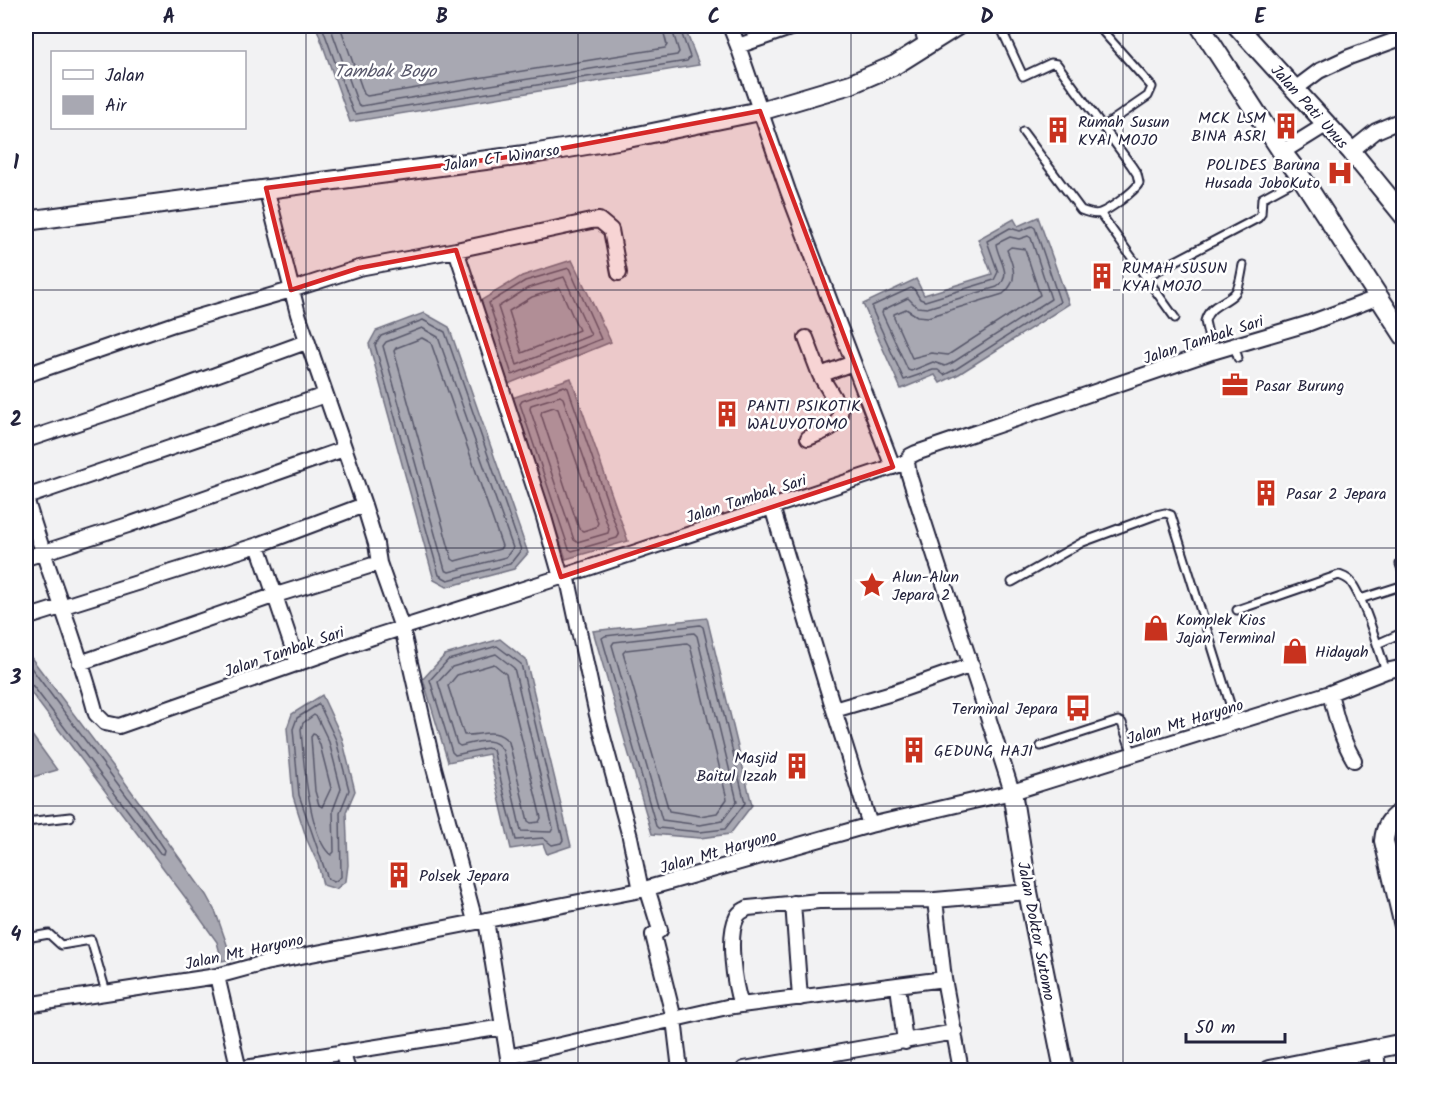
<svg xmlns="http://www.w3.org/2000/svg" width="1429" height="1096" viewBox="0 0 1429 1096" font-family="Kalam,sans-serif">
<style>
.water{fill:#a8a8b2;stroke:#727282;stroke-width:1.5}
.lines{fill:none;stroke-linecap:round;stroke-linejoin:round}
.shore{stroke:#58586b;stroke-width:1.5}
.lane-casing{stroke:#22223b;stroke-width:11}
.street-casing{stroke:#22223b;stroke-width:18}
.secondary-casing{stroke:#22223b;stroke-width:22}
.lane{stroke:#fff;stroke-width:7}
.street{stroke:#fff;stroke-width:14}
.secondary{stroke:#fff;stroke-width:18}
.marked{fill:#d62828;fill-opacity:0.2;stroke:#d62828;stroke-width:4.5;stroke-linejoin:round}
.grid{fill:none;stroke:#22223b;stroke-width:1.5;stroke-opacity:0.55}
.labels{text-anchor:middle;stroke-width:5;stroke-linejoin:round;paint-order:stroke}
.street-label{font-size:16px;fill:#22223b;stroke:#fff}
.poi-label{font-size:16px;fill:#22223b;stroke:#fff;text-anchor:start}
.water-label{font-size:18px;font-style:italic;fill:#58586b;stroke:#fff}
.neatline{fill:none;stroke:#22223b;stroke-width:2}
.grid-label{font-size:20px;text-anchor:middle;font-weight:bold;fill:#22223b}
</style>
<rect width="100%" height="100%" fill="#f2f2f3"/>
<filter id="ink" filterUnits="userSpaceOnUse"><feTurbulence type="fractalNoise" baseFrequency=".0167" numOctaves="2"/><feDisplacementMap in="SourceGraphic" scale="12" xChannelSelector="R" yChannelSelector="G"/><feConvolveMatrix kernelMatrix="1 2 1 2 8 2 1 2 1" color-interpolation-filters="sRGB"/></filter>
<g filter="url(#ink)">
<!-- water -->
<path class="water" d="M316 26H684L699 65 350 122Z
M1038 217 1069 304 959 374 940 383 935 375 901 389 863 304 916 279 924 295 992 274 978 239 1014 219 1018 226Z
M572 260 611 342 508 384 480 301 522 276Z
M424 313 449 327 528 553 514 569 447 587 434 580 369 344 376 331Z
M571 378 628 541 566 559 512 398Z
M707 618 752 805 730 834 700 838 652 834 593 631Z
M500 639 526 660 571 846 547 854 543 844 511 849 489 754 448 762 423 679 445 655Z
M26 651 119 774 206 895 216 913 232 959 222 961 217 942 185 897 26 686Z
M322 695 342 738 355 791 346 812 348 865 346 881 336 889 323 885 318 864 307 840 293 796 287 728 292 714Z
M26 727 57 770 26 779Z"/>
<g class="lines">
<!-- shore -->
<path class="shore" d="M322 26 353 112 356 114 687 61 690 57 679 26
M330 26 358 104 361 106 677 55 679 52 671 26
M340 26 364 94 367 96 665 48 667 45 662 26
M1032 226 1035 228 1060 302 956 369 944 375 938 370H933L904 380 872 309V306L911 288 914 289 920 299 925 301 994 280 998 272 987 241 1010 228 1020 231Z
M1028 236 1031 238 1051 299 952 363 945 366 933 362 911 371 908 370 882 313 883 310 908 298 917 307 927 308 997 287C1014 275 998 260 996 244L1010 237 1019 239Z
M1011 247 1025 249 1040 295 948 355 931 353 912 358 894 318V314L906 309 917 316 928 317 1003 294C1019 281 1014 267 1007 250Z
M569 268 601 339 512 375 489 303 525 281Z
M564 277 591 335 517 365 498 307 528 288Z
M560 288 579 330 522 353 509 311 532 297Z
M423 320 445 332 521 550 510 564 448 580 439 575 375 345 381 336Z
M422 328 438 337 513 548 506 557 449 572 445 570 383 346 386 342Z
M422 338 431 343 502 546 500 549 455 561 452 559 394 351 396 348Z
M564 386 568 388 619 535 617 538 572 551 569 549 520 404 522 401Z
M560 396 563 398 609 529 608 533 577 542 574 540 530 409 531 405Z
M554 407 558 409 598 523 596 527 583 531 579 529 541 414 542 411Z
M700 625 703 627 745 803 725 829 700 832 658 828 656 826 602 638 605 636Z
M694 633 697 636 737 801 722 821 700 825 662 820 612 645 614 642Z
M687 643 690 645 727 799 717 813 700 816 669 811 623 653 626 650Z
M497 646 521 664 563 840 561 843 552 845 543 838 516 840 493 750 487 748 455 755 452 752 430 680 448 660Z
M496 654 514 668 553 828 551 832 521 831 503 751C494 734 475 743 460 746L457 744 438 682 452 667Z
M26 661 147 823 165 850 164 854 160 853 33 686 26 683
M494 664 506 674 541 818 539 822 531 823 528 821 509 742C495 726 481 736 464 735L448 686 457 675Z
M319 704 336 740 349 790 340 812 341 877 334 882 328 879 299 795 293 729 297 718Z
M314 715 317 717 329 742 341 789 333 810 334 852 331 855C309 839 303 757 301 729L303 723Z
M313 734 316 735 320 745 331 788 322 807 319 805 315 791 311 737Z"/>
<!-- lane casing -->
<g class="lane-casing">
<path id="lane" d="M1000 26 1023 76 1051 63 1057 64 1131 165 1137 174 1139 183C1135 191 1109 210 1100 213 1095 215 1086 212 1081 210L1023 132
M1098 26 1152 87 1148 96 1103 127
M1100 213 1175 318
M1145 277 1258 218 1261 214 1262 198 1299 178
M1234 345 1238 358
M1212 352 1205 321C1209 305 1224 304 1234 294 1240 288 1241 274 1243 265
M1404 557 1400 564 1404 576
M1012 582 1083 542 1156 515 1165 513 1171 515 1236 723
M1360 599 1404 585
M1237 610 1339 575C1344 577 1348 578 1351 582 1366 604 1377 646 1386 671
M1377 644 1404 632
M1041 746 1118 721 1122 723 1133 755
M26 822 70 817
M26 938 49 934 61 945 91 940 106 992"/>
</g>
<!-- street casing -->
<g class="street-casing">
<path id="street" d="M730 26 738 46 788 191 893 467
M921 26 927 45
M738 46 796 26
M1295 89 1319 71 1349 57 1404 37
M1351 151 1376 131 1404 119
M1282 152 1327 124
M266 188 298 314 364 505 376 544 379 563 402 628 433 764 475 921
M456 250 543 514 561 577
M806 338 820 375 853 363
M26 375 174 324 291 290 359 268 456 250 591 221 599 220 611 230 619 273
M808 438C822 432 843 427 840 408L820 375
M26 440 158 396 306 342
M907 462 909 475C942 581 979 686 1012 792
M26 497 325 395
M26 498C47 571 77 641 96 714L105 723 119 726 373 637 561 577 907 462 910 456 916 453 1212 352 1307 324 1379 297
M772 507 834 710 892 693 972 665
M258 545 298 664
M26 558 128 525 344 449
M567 575 597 715 630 837 641 890
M26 618 258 545 364 505
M80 663 276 595 379 563
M1330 693C1336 718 1341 738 1354 760
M834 710 870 825
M647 888 660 930 653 935 674 1019 680 1070
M935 900 1028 892
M793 903 800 998
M486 920 510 1070
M217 976 239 1070
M898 986 905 1042
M26 1005 217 976 265 963 641 890 870 825 1012 792 1330 693 1386 671 1404 667
M741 1005 944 979
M1376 1050 1378 1070
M342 1052 348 1070
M508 1057 727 1007 741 1005C734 984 727 936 737 917 739 912 743 911 748 908L819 901 935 900 944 979 961 1070
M744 1069 955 1032
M232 1070 503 1027"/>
</g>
<!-- secondary casing -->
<g class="secondary-casing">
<path id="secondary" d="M1200 26 1282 152 1301 177 1404 336
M1237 26 1351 151 1404 216
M26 221 532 154 623 139 760 111 851 84 895 65 957 26
M1012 792 1028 892 1064 1070
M1404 812C1390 816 1385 829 1384 841L1404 926
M1269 1070 1404 1043"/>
</g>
<!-- lane -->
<use href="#lane" class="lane"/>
<!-- street -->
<use href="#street" class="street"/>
<!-- secondary -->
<use href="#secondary" class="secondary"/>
</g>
</g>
<!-- marked area -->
<path class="marked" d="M760 111 893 467 561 577 456 250 359 268 291 290 266 188 532 154Z"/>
<!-- grid -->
<path class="grid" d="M306 26V1070M578 26V1070M851 26V1070M1123 26V1070M26 290H1404M26 548H1404M26 806H1404"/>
<!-- icons -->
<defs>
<g id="building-bare" transform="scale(2.07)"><path d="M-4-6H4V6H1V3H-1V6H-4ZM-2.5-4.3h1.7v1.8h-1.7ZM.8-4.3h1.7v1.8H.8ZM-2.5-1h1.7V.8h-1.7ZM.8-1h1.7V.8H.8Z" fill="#c8321e" stroke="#fff" stroke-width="2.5" paint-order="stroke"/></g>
<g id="hospital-bare" transform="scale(2.07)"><path d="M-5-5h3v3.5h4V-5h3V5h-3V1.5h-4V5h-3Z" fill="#c8321e" stroke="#fff" stroke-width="2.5" paint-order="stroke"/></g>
<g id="office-bare" transform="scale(2.07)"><path d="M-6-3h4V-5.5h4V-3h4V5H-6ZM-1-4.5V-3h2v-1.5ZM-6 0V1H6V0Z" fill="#c8321e" stroke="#fff" stroke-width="2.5" paint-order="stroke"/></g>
<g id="sight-bare" transform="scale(2.07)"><path d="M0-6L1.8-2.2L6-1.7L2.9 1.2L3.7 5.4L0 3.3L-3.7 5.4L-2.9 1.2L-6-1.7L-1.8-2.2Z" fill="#c8321e" stroke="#fff" stroke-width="2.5" paint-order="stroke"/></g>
<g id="shop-bare" transform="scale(2.07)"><path d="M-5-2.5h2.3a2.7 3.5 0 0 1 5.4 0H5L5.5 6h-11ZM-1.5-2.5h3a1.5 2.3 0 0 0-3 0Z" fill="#c8321e" stroke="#fff" stroke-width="2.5" paint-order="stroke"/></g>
<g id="bus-bare" transform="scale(2.07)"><path d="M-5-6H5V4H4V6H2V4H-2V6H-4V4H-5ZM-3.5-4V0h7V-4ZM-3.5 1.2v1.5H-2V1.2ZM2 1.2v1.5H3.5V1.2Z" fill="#c8321e" stroke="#fff" stroke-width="2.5" paint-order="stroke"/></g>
</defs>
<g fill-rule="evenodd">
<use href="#building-bare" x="1286" y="126"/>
<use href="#building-bare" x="1058" y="130"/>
<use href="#hospital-bare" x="1340" y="173"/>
<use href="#building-bare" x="1102" y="276"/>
<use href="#office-bare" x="1235" y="385"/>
<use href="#building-bare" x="727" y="414"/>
<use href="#building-bare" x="1266" y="493"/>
<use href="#sight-bare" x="872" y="585"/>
<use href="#shop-bare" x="1156" y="628"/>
<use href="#shop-bare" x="1295" y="651"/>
<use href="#bus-bare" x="1078" y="708"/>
<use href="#building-bare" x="914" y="750"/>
<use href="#building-bare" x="797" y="766"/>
<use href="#building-bare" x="399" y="875"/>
</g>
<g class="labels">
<!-- street labels -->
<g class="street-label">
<text transform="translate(1310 106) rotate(48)" y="6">Jalan Pati Unus</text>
<text transform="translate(501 157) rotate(-8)" y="6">Jalan CT Winarso</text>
<text transform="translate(1203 339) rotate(-18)" y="6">Jalan Tambak Sari</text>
<text transform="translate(746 498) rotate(-18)" y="6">Jalan Tambak Sari</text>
<text transform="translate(284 651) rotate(-19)" y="6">Jalan Tambak Sari</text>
<text transform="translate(1185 721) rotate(-17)" y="6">Jalan Mt Haryono</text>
<text transform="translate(718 851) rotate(-16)" y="6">Jalan Mt Haryono</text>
<text transform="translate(1037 931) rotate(79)" y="6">Jalan Doktor Sutomo</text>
<text transform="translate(244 951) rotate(-12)" y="6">Jalan Mt Haryono</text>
</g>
<!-- poi labels -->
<g class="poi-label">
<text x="1266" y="123" text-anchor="end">MCK LSM<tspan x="1266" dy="18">BINA ASRI</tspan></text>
<text x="1078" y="127">Rumah Susun<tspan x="1078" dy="18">KYAI MOJO</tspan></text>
<text x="1320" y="170" text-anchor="end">POLIDES Baruna<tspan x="1320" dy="18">Husada JoboKuto</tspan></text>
<text x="1122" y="273">RUMAH SUSUN<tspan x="1122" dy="18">KYAI MOJO</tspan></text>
<text x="1255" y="391">Pasar Burung</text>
<text x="747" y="411">PANTI PSIKOTIK<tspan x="747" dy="18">WALUYOTOMO</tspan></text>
<text x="1286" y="499">Pasar 2 Jepara</text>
<text x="892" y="582">Alun-Alun<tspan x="892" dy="18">Jepara 2</tspan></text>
<text x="1176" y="625">Komplek Kios<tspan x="1176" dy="18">Jajan Terminal</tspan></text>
<text x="1315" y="657">Hidayah</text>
<text x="1058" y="714" text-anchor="end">Terminal Jepara</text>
<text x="934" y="756">GEDUNG HAJI</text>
<text x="777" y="763" text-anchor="end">Masjid<tspan x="777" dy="18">Baitul Izzah</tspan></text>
<text x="419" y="881">Polsek Jepara</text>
</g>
<!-- water labels -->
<g class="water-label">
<text x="385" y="77">Tambak Boyo</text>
</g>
</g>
<!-- margin -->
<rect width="1429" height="1096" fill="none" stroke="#fff" stroke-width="66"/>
<!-- legend -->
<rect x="51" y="51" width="195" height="78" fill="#ffffff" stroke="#a7a7b1" stroke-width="1.5"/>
<rect x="63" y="70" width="30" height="9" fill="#ffffff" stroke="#a7a7b1" stroke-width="1.5"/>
<text x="105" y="81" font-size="18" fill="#22223b">Jalan</text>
<rect x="63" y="96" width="30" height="18" fill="#a8a8b2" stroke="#a7a7b1" stroke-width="1.5"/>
<text x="105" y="111" font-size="18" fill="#22223b">Air</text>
<!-- scale -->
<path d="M1186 1033v9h99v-9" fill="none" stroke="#22223b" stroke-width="3"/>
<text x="1195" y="1033" font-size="18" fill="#22223b" stroke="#ffffff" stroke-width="4.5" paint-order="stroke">50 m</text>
<rect x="33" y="33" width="1363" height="1030" class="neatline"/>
<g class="grid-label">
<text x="169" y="23">A</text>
<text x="442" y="23">B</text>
<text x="714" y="23">C</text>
<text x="987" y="23">D</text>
<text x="1260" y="23">E</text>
<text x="16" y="169">1</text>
<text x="16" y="426">2</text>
<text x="16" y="684">3</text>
<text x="16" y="941">4</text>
</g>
</svg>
